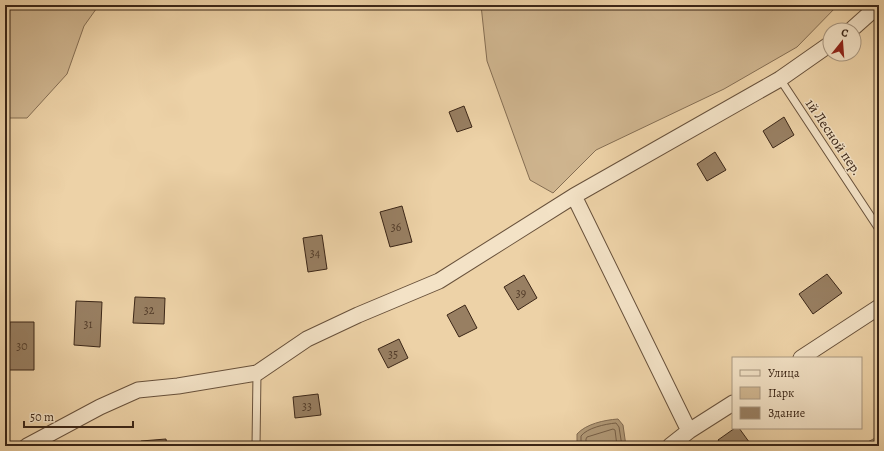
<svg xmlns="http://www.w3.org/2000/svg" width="884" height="451" viewBox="0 0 884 451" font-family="Alegreya,serif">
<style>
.green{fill:#cfb58f;stroke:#856e53}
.water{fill:#b09876;stroke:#816a50}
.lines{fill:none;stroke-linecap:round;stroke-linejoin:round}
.shore{stroke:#765f46;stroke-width:1}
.building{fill:#987f62;stroke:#3b2617}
.lane-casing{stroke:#68513b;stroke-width:9}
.street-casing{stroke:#68513b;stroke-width:17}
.lane{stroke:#f3e2c6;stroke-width:7}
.street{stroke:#f3e2c6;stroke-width:15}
.labels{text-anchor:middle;stroke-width:3;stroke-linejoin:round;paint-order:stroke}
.number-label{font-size:12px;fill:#523c2a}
.street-label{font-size:14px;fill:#3b2617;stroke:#f3e2c6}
</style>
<rect width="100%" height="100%" fill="#edd2a7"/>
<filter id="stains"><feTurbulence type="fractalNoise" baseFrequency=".005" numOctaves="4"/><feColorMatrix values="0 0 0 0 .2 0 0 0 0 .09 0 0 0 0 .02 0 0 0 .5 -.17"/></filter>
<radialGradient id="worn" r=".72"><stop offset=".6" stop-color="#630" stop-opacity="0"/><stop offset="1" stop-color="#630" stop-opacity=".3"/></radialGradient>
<!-- green -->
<path class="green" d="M5 5H99L84 26 67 74 27 118H5Z
M481 5H838L797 47 724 89 596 150 553 193 530 180 487 61Z
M879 436V446H860Z"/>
<!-- water -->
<path class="water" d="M618 419 623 425 626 446H577V434C586 424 604 420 618 419Z"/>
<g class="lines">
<!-- shore -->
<path class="shore" d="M581 446V436C587 428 605 424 616 423L619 427 622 446
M586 446V439L587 437 613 429 615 430 617 446"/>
</g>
<!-- building -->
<path class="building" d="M464 106 472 127 457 132 449 112Z
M784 117 794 135 773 148 763 131Z
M715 152 726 170 707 181 697 164Z
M402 206 412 242 390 247 380 212Z
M322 235 327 269 308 272 303 238Z
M827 274 842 293 813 314 799 294Z
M524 275 537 298 518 310 504 287Z
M135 297 165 298 164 324 133 323Z
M76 301 102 302 100 347 74 345Z
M465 305 477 328 459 337 447 315Z
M10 322H34V370H9Z
M399 339 408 358 388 368 378 349Z
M318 394 321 415 295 418 293 397Z
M735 428H739L752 446H722L718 440Z
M166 439 167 446H141V441Z"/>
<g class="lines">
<!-- lane casing -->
<g class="lane-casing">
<path id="lane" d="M780 79 879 229
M256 446 257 373"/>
</g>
<!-- street casing -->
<g class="street-casing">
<path id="street" d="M851 30 879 5
M574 196 689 431
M801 358 879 307
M27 446 100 407 138 390 178 386 257 373 307 339 358 315 439 281 574 196 780 79 830 44
M670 446 689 431 733 403"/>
</g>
<!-- lane -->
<use href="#lane" class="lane"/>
<!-- street -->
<use href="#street" class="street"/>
</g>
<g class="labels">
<!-- number labels -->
<g class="number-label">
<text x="396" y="231">36</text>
<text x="315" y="257">34</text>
<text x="521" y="297">39</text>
<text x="149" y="314">32</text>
<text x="88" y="328">31</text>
<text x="22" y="350">30</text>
<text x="393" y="358">35</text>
<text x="307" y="410">33</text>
</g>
<!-- street labels -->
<g class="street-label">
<text transform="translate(834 137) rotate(56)" y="5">1й Лесной пер.</text>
</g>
</g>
<!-- margin -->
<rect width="884" height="451" fill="none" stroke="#edd2a7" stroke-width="20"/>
<rect x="6" y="6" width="872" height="439" fill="none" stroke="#3b2617" stroke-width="2"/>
<rect x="10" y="10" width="864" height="431" fill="none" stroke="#3b2617"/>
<!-- legend -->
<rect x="732" y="357" width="130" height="72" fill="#f3e2c6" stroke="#a99780"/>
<rect x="740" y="370" width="20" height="6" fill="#f3e2c6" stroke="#a99780"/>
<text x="768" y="377" font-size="12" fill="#3b2617">Улица</text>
<rect x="740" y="387" width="20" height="12" fill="#cfb58f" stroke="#a99780"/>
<text x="768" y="397" font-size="12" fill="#3b2617">Парк</text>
<rect x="740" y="407" width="20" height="12" fill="#987f62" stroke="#a99780"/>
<text x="768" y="417" font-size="12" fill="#3b2617">Здание</text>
<!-- north arrow -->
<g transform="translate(842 42) rotate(17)"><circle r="19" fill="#f3e2c6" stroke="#a99780"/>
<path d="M0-3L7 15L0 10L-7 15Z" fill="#8f2418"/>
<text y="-6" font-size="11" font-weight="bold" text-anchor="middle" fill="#3b2617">С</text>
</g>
<!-- scale -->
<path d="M24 421v6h109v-6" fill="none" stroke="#3b2617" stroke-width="2"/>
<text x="30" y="421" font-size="12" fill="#3b2617" stroke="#f3e2c6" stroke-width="3" paint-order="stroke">50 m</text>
<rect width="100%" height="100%" filter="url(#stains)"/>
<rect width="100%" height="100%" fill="url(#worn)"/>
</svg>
